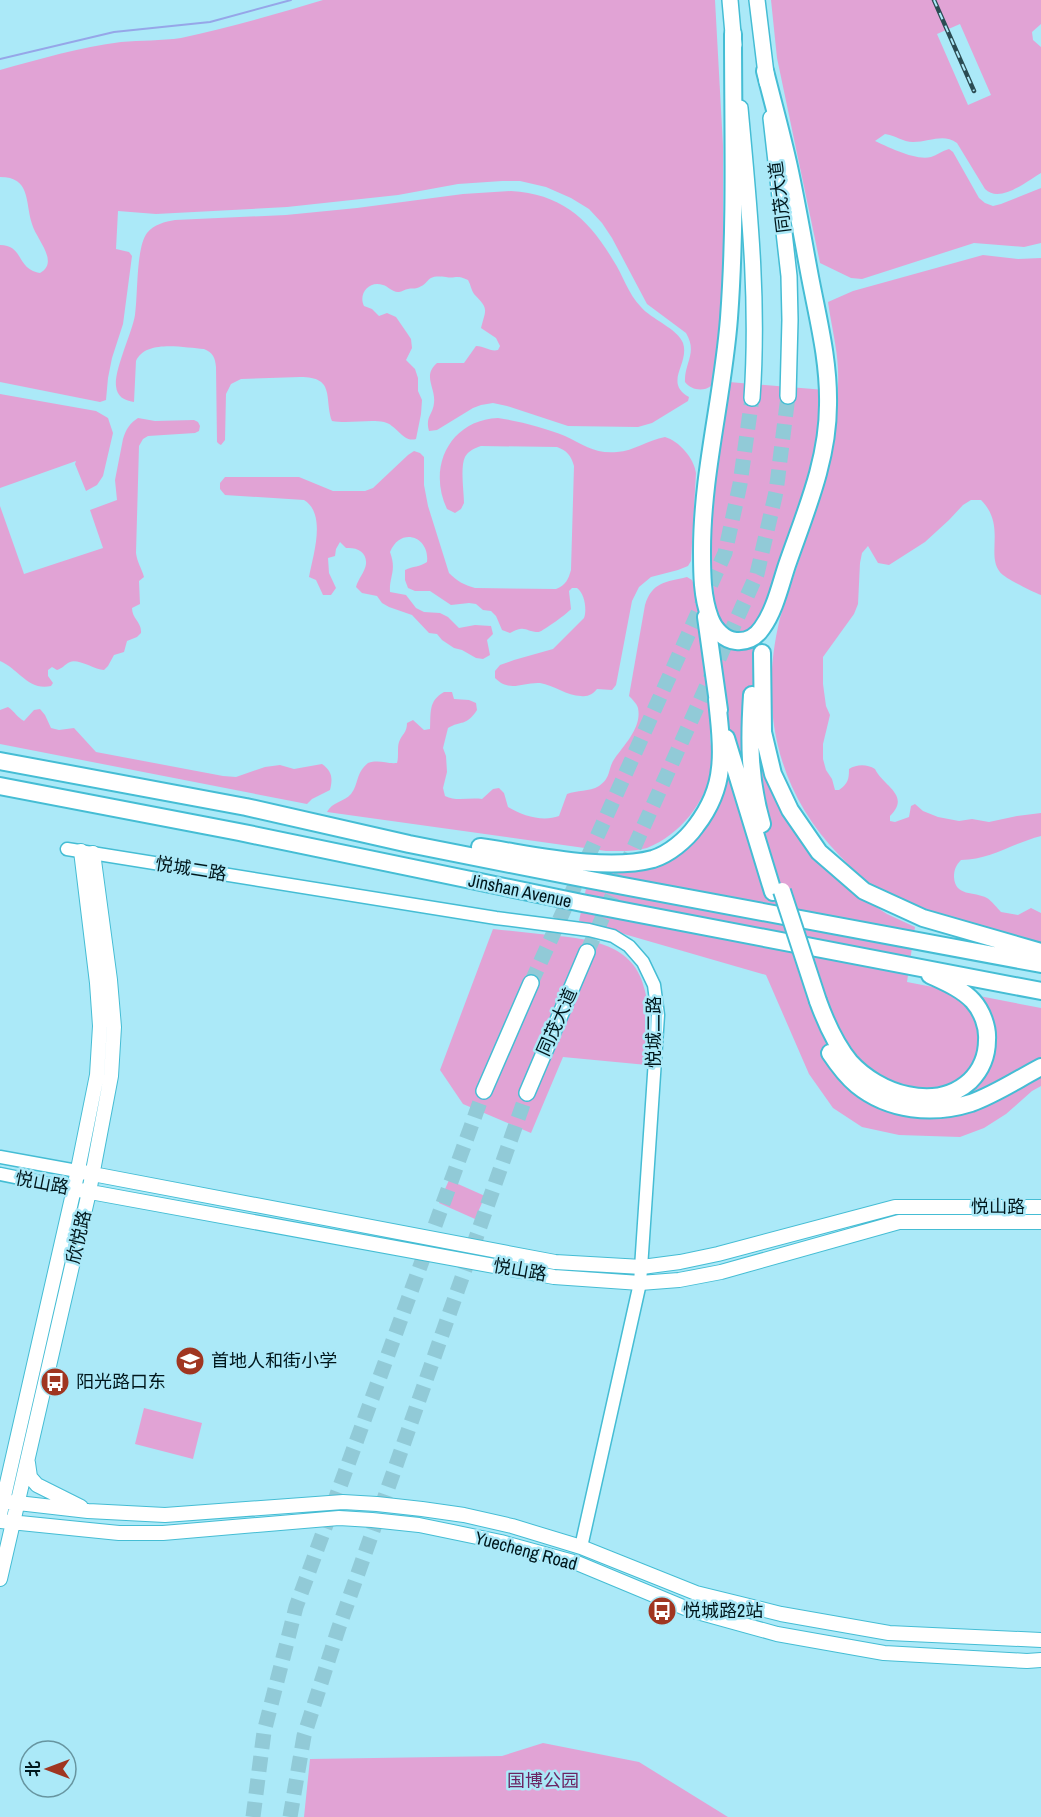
<svg xmlns="http://www.w3.org/2000/svg" width="1041" height="1817" viewBox="0 0 1041 1817" font-family="'Archivo Narrow','Noto Sans SC',sans-serif">
<style>
.green{fill:#e1a3d5;fill-rule:evenodd}
.lines{fill:none;stroke-linecap:round;stroke-linejoin:round}
.stream{stroke:#96a6e8;stroke-width:2}
.primary-tunnel{stroke:#91cad7;stroke-width:15;stroke-dasharray:15 8;stroke-linecap:butt}
.tertiary-casing{stroke:#45bdd4;stroke-width:15}
.secondary-casing{stroke:#45bdd4;stroke-width:16}
.primary-casing{stroke:#45bdd4;stroke-width:18}
.trunk-casing{stroke:#45bdd4;stroke-width:20}
.tertiary{stroke:#fff;stroke-width:12}
.secondary{stroke:#fff;stroke-width:14}
.primary{stroke:#fff;stroke-width:15}
.trunk{stroke:#fff;stroke-width:16}
.rail-casing{stroke:#2b4c53;stroke-width:4.5}
.rail{stroke:#abe9f8;stroke-width:2;stroke-dasharray:7;stroke-linecap:butt}
.trunk-bridge-casing{stroke:#45bdd4;stroke-width:20;stroke-linecap:butt}
.trunk-bridge{stroke:#fff;stroke-width:16}
.labels{text-anchor:middle;stroke-width:5;stroke-linejoin:round;paint-order:stroke}
.street-label{font-size:18px;fill:#00171c;stroke:#abe9f8}
.poi-label{font-size:18px;fill:#00171c;stroke:#abe9f8;text-anchor:start}
.park-label{font-size:18px;fill:#6c2563;stroke:#abe9f8}
</style>
<rect width="100%" height="100%" fill="#abe9f8"/>
<!-- green -->
<path class="green" d="M323 0H715L723 146V284L719 336 711 386C703 392 691 390 685 382 684 363 698 353 686 333L647 304 612 238 602 223 589 209 571 198 546 187 520 181H502L458 184 398 195 287 207 156 214 118 211 116 249 129 252 132 256 123 324 112 358 108 378 106 400 100 402 0 382V245C24 245 16 269 40 273 60 262 36 239 32 224 25 202 31 177 0 177V70C40 59 80 47 121 42 141 40 161 41 181 38 229 28 276 14 323 0Z
M771 0H1041V24L1032 32 1033 40 1041 47V173C1027 181 1000 204 985 189L957 143C943 133 930 142 913 142 903 142 895 135 885 134L875 141C888 147 916 161 931 157 937 155 942 151 949 149L953 152 979 198 985 203 993 206 1001 204 1041 188V243L1024 247 974 243 862 279 851 278 820 263 777 58ZM960 24 991 95 968 105 937 34Z
M511 191C561 194 588 218 613 260 623 275 628 294 641 307 651 319 678 329 683 343 690 364 663 382 689 397L688 401 652 423 638 427 568 426 507 406 493 403 481 405 473 408 437 430 429 431C425 416 433 415 434 403 436 388 422 376 437 363H464L476 346C485 346 490 352 498 350L500 346 496 338 481 328C486 309 489 309 474 294 471 290 471 285 468 280 455 274 456 279 446 277 424 274 432 283 417 288 414 289 411 288 408 289 405 289 402 292 399 292 393 293 388 286 383 285 369 280 358 294 364 306L372 309 379 316 387 313 396 317 407 333 411 339 412 348 406 360 415 369 418 378V391L422 400 421 414 416 439C403 443 397 425 384 422 369 419 349 424 332 421 324 398 336 377 300 377L241 379 231 384 226 394 225 440 221 445 219 444 217 442 216 367C215 357 213 353 204 349 184 348 146 339 136 361L134 402C124 400 117 397 116 386 114 370 132 333 135 315 138 295 136 247 147 233 154 224 165 222 175 220L286 215 357 208 463 194Z
M983 255 1018 259 1041 258V595C1033 592 1009 580 1003 575 983 558 1008 527 981 500H971L963 505 949 520 925 542 889 565 878 563 868 546 862 553 860 563 858 604 854 614 823 657V684L826 706 830 715 823 744V759L826 770 832 779 835 790H839C848 784 849 779 849 769 857 764 867 764 875 769 884 787 911 795 890 816V821L895 822 909 817 911 806 915 804 923 811 938 817 959 821 972 819 989 822 1017 816 1041 813V836C1013 843 990 860 961 860 956 865 954 870 954 877 955 897 974 891 987 898 992 901 997 908 1001 912L1018 915 1031 908 1041 913V942C990 929 936 919 889 895 869 885 853 870 839 855 775 789 759 705 780 618 805 539 841 453 838 369 837 347 831 324 828 302L853 291Z
M729 382 825 390 815 466 765 607 754 657 768 771 864 899 887 914 915 927 907 982 1041 1008V1086L1032 1091 1006 1114 984 1128 960 1137 899 1135 862 1127 833 1108 809 1074 766 975 579 921 590 870 679 851 726 772 712 567V523L720 433Z
M0 394 96 411 108 418 113 433 103 476 97 485 86 491 75 464 76 461 0 488Z
M138 418 155 421 194 420 198 422 200 426 199 431 195 433 148 436 143 439 139 446 136 553C137 562 142 569 144 577L139 581 140 604 132 608C132 619 142 622 141 633L137 637 127 641 124 652 114 655 108 666 104 670C94 669 77 658 70 662 64 665 63 668 57 670L52 667 48 670V676L53 683 51 686C28 691 19 669 0 661V506L24 574 103 548 90 510 117 500 115 480 123 439C126 429 130 423 138 418Z
M498 418C519 421 546 428 565 436 584 445 595 454 617 452 634 451 648 440 665 437 679 441 694 458 696 473L691 561 688 566 678 570 651 577 639 587 632 601 616 685 612 690 597 689C593 694 588 697 581 696 567 696 554 685 540 683 522 682 510 693 495 678V671L500 665 514 660 553 649 584 618C587 610 585 594 577 588H572L569 591 571 609C568 613 543 631 539 632 525 632 526 624 510 633L502 630 496 616 491 611 483 610 476 604 469 603 451 605 430 591H415L408 588 405 580V570C413 566 420 567 427 562 430 537 401 526 390 552 397 571 389 576 390 592L406 595 416 608 424 612 440 613 448 617 459 628 475 625 491 626 493 634 487 640 490 655 483 659 476 658 462 650 454 648 442 640 437 634 429 633 412 615 389 607 382 603 377 596 362 593 356 587C358 579 365 572 366 564 367 552 357 547 346 548L340 542 336 549 335 556 328 558 329 573 336 588 331 595H323L316 580 309 577C313 555 327 514 304 500L225 495 220 489V483L225 477H299L333 491H365L373 488 408 455 414 451 420 453 424 457V485L428 506 449 573C457 581 464 585 475 588L556 589C566 585 568 580 571 570L574 466C571 455 567 451 557 447L481 446C475 448 468 451 465 457 460 467 464 492 464 503L461 509 455 513 447 509C427 467 450 420 498 418Z
M687 577 692 580 695 587 712 717C712 723 710 729 710 735 710 746 714 757 712 768 706 802 680 835 647 848 634 852 619 851 606 851L327 812C332 802 344 802 351 794 359 784 355 774 368 763 379 759 386 764 397 763 399 756 397 748 399 742 402 734 407 733 407 723L413 720 424 730 430 729C431 713 428 701 444 692H452L454 699 469 700 476 703 477 710C466 727 461 720 448 728L443 748 446 756 447 772 443 788 445 796C457 802 469 797 482 799L493 789 499 788 504 793 508 807C523 816 543 822 559 816L567 794C577 790 589 792 599 786 612 777 607 769 615 758 625 744 642 727 638 708 637 704 632 699 629 696L645 605C652 582 666 582 687 577Z
M8 707C15 712 17 717 24 721L34 710 40 709 45 715 51 728 59 730 74 728 96 752 223 776 236 777 265 767 280 765 294 769 322 764C332 771 333 778 330 790L312 799 307 804 0 744V710Z
M493 929C512 931 530 933 549 935 589 939 635 943 645 991 651 1014 647 1040 647 1065L563 1057 531 1133 463 1104 440 1070Z
M449 1180 485 1196 475 1219 439 1203Z
M144 1408 202 1423 193 1459 135 1444Z
M543 1743 639 1762 728 1817H304L310 1759 502 1756Z"/>
<g class="lines">
<!-- stream -->
<path class="stream" d="M0 59 114 32 210 22 291 0"/>
<!-- primary-tunnel -->
<path class="primary-tunnel" d="M587 952 757 574 776 492 788 396
M531 983 725 553 740 484 752 398
M253 1817 264 1732 296 1607 484 1091
M290 1817 304 1736 338 1630 527 1093"/>
<!-- tertiary casing -->
<g class="tertiary-casing">
<path id="tertiary" d="M67 849 496 918 589 930 613 936 629 946 643 962 654 985 658 1015 640 1283 581 1547
M0 1157 77 1171
M0 1174 74 1189"/>
</g>
<!-- secondary casing -->
<g class="secondary-casing">
<path id="secondary" d="M77 1171 555 1262 642 1267 680 1262 718 1254 895 1207H1041
M74 1189 554 1277 640 1283 679 1280 721 1272 899 1222H1041
M28 1463 30 1477 37 1485 81 1507
M0 1501 88 1511 165 1515 343 1502 377 1504 422 1509 464 1515 512 1526 581 1547 696 1593 781 1614 889 1633 1041 1640
M0 1514 74 1189 97 1075 100 1026 97 983 81 851
M0 1521 119 1533H163L339 1518 372 1520 419 1525 501 1542 577 1563 690 1610 777 1634 884 1653 1027 1661 1041 1660
M0 1579 89 1192 111 1076 114 1027 110 980 93 853"/>
</g>
<!-- primary casing -->
<g class="primary-casing">
<path id="primary" d="M730 0 734 45
M757 0 767 82
M740 108C749 206 759 299 752 398
M771 118 789 276 790 320 788 396
M484 1091 531 983
M527 1093 587 952"/>
</g>
<!-- trunk casing -->
<g class="trunk-casing">
<path id="trunk" d="M733 34C733 129 736 224 729 318 723 397 702 472 702 551 702 573 702 597 710 618 714 629 724 640 736 641 747 642 756 637 762 628 775 610 780 586 787 565 805 513 828 461 828 405 829 361 818 319 810 277 803 240 797 204 789 167 782 135 773 103 765 71
M706 617 719 710
M762 653 763 732 773 774 790 810 819 852 864 891 923 918 1041 952
M752 695C749 741 749 779 762 824
M726 738 773 892
M0 761 246 807 409 844 586 879 1041 964
M0 786 239 832 582 903 1041 991
M480 847C530 854 604 872 653 859 669 854 686 840 696 826 709 809 718 790 720 768 723 745 719 722 717 699
M818 1001C826 1023 835 1044 850 1062 878 1093 935 1113 970 1081 981 1070 987 1056 987 1040 988 1027 982 1011 973 1001 962 989 945 982 930 975
M830 1053C838 1065 846 1076 857 1085 889 1111 933 1115 971 1103 996 1094 1018 1079 1041 1067"/>
</g>
<!-- tertiary -->
<use href="#tertiary" class="tertiary"/>
<!-- secondary -->
<use href="#secondary" class="secondary"/>
<!-- primary -->
<use href="#primary" class="primary"/>
<!-- trunk -->
<use href="#trunk" class="trunk"/>
<!-- rail casing -->
<g class="rail-casing">
<path id="rail" d="M934 0 974 91"/>
</g>
<!-- rail -->
<use href="#rail" class="rail"/>
<!-- trunk-bridge casing -->
<g class="trunk-bridge-casing">
<path id="trunk-bridge" d="M782 891 818 1001"/>
</g>
<!-- trunk-bridge -->
<use href="#trunk-bridge" class="trunk-bridge"/>
</g>
<!-- icons -->
<defs>
<g id="school-disc" transform="scale(1.5)"><circle r="9.5" fill="#a03621" stroke="#abe9f8"/><path d="M0-5L7-2L0 1L-7-2ZM-4 1L0 2.5L4 1V4Q0 6-4 4Z" fill="#fff"/></g>
<g id="bus-disc" transform="scale(1.5)"><circle r="9.5" fill="#a03621" stroke="#abe9f8"/><path d="M-5-6H5V4H4V6H2V4H-2V6H-4V4H-5ZM-3.5-4V0h7V-4ZM-3.5 1.2v1.5H-2V1.2ZM2 1.2v1.5H3.5V1.2Z" fill="#fff"/></g>
</defs>
<g fill-rule="evenodd">
<use href="#school-disc" x="190" y="1361"/>
<use href="#bus-disc" x="55" y="1382"/>
<use href="#bus-disc" x="662" y="1611"/>
</g>
<g class="labels">
<!-- street labels -->
<g class="street-label">
<text transform="translate(780 197) rotate(-97)" y="6">同茂大道</text>
<text transform="translate(191 869) rotate(9)" y="6">悦城二路</text>
<text transform="translate(520 891) rotate(12)" y="6">Jinshan Avenue</text>
<text transform="translate(557 1022) rotate(-66)" y="6">同茂大道</text>
<text transform="translate(654 1032) rotate(-90)" y="6">悦城二路</text>
<text transform="translate(42 1183) rotate(11)" y="6">悦山路</text>
<text x="998" y="1213">悦山路</text>
<text transform="translate(79 1237) rotate(-77)" y="6">欣悦路</text>
<text transform="translate(520 1270) rotate(10)" y="6">悦山路</text>
<text transform="translate(526 1551) rotate(15)" y="6">Yuecheng Road</text>
</g>
<!-- poi labels -->
<g class="poi-label">
<text x="211" y="1367">首地人和街小学</text>
<text x="76" y="1388">阳光路口东</text>
<text x="683" y="1617">悦城路2站</text>
</g>
<!-- park labels -->
<g class="park-label">
<text x="543" y="1787">国博公园</text>
</g>
</g>
<!-- north arrow -->
<g transform="translate(48 1769) rotate(270)"><circle r="28" fill="#abe9f8" stroke="#6795a0" stroke-width="1.5"/>
<path d="M0-4.5L10 22L0 15L-10 22Z" fill="#a03621"/>
<text y="-9" font-size="16" font-weight="bold" text-anchor="middle" fill="#00171c">北</text>
</g>
</svg>
